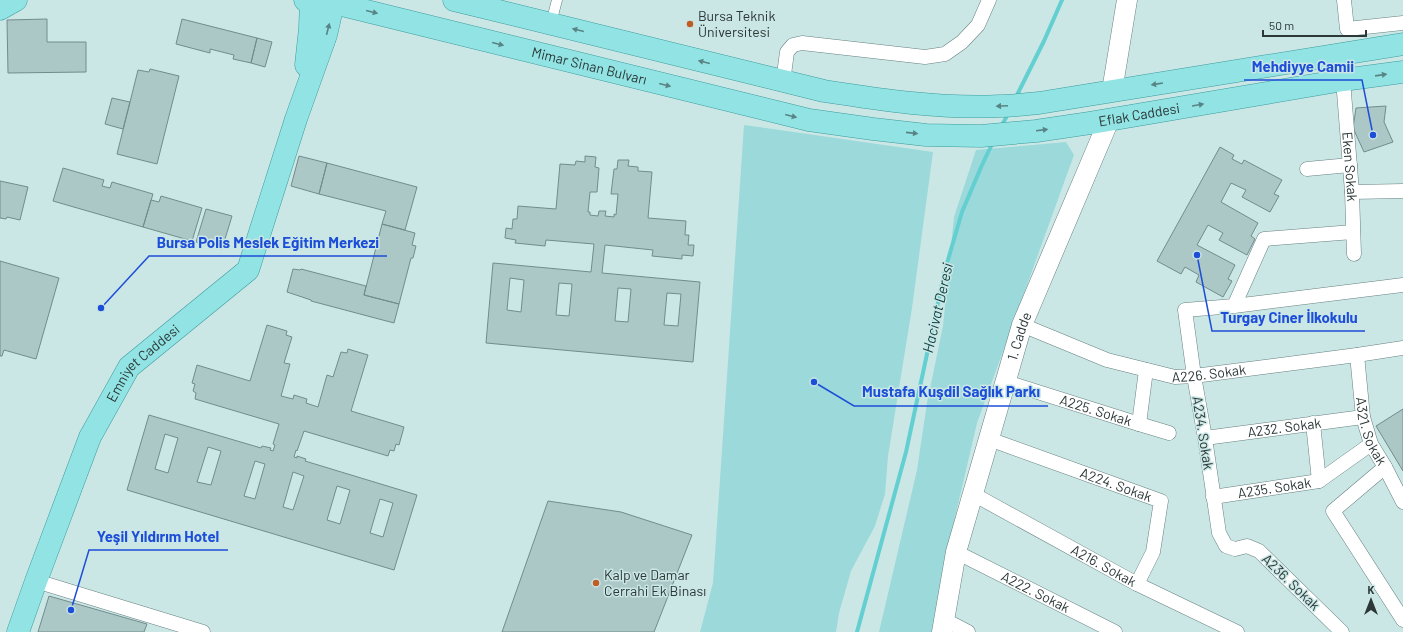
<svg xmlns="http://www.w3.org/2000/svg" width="1403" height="632" viewBox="0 0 1403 632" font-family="Barlow,sans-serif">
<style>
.green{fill:#9cd9da}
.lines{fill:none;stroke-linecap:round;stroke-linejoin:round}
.stream{stroke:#64cfd0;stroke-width:4}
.building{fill:#abc7c6;stroke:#728c8c;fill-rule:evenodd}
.pedestrian-casing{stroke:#678181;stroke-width:11}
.minor-casing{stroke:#678181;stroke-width:15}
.secondary-casing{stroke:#678181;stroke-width:21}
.primary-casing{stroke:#3e9b9c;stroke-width:23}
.pedestrian{stroke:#fff;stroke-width:10}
.minor{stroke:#fff;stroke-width:14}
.secondary{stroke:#fff;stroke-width:20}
.primary{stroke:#91e3e4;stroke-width:22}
.oneway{fill:#598485}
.poi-dot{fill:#c05d25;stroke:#cae7e6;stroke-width:1.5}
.labels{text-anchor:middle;stroke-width:3;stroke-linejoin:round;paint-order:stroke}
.poi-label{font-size:14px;fill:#2c3737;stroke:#cae7e6;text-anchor:start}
.street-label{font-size:14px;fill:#2c3737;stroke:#cae7e6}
.water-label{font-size:15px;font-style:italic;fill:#0b3f3f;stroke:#cae7e6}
.leader{fill:none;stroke:#1d4ed8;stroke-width:1.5}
.callout-dot{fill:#1d4ed8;stroke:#cae7e6;stroke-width:1.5}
.callout-label{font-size:15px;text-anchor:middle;font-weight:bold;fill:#1d4ed8;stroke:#cae7e6;stroke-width:3;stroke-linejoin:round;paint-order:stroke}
</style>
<rect width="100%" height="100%" fill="#cae7e6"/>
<!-- green -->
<path class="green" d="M744 125 933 152 912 308 888 456 885 494 875 526 851 571 839 613 836 632H700L713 583Z
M1066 142 1074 155 977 423 942 573 936 632H879L917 470 927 403 943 326 954 217 976 150Z"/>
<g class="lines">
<!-- stream -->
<path class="stream" d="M1015 99 1044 41 1062 0
M1001 127 1009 112
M857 632 906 452 945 270 962 212 982 165 993 142"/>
</g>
<!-- building -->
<path class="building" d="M47 19V42H86V72L8 73 7 20Z
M182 19 257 38 251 63 233 59 234 55 210 49V53L176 44Z
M257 38 272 42 265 67 251 63Z
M150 69 179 76 157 164 117 154 138 70 149 72Z
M112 98 130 102 123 129 105 124Z
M1386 106 1384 122 1393 142 1364 152 1353 128 1356 108Z
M1220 147 1234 155 1232 159 1242 164 1244 160 1282 180 1274 194 1279 196 1270 212 1242 197 1246 190 1231 183 1221 202 1258 223 1251 236 1255 239 1247 255 1219 240 1223 233 1208 225 1197 245 1235 265 1228 279 1232 281 1223 297 1196 282 1199 275 1185 267 1181 274 1157 261Z
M299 156 327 163 319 194 291 186Z
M585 156 596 157 595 167 599 168 597 192H590L588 212H590V215L598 216 599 211H606L605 216 614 217V214L616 215 618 194H611L614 169H617L618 160H629L628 166 638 167V171L652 172 648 218 686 221 685 235H689L688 245H694L693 256 682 255V259L652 256 653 250 605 245 602 273 700 282 693 362 486 343 493 263 591 272 594 244 546 240 545 246 515 243 516 240 505 238 506 228 512 229 513 219H517L518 206 556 209 560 164 575 165 576 161 585 162ZM510 278 524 280 521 312 507 310ZM559 283 572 284 569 316 556 315ZM618 288 631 289 628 322 615 321ZM667 293 681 294 678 326 664 325Z
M327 163 417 187 405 230 382 224 386 211 319 194Z
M63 168 104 180 102 186 110 188 112 182 153 194 143 227 53 201Z
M0 181 28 187 20 220 7 217 6 219 0 218Z
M161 196 202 208 192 241 143 227 151 200 159 202Z
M206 209 232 216 222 249 196 242Z
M382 224 415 233 412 245 416 246 413 258H411L399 304 364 295Z
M0 261 59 278 36 359 4 350 2 356H0Z
M293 269 300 270 301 269 366 286 364 295 399 304 394 323 311 301V300L287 292Z
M267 325 287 331 286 335 292 337 284 363 290 364 281 396 293 399 294 395 307 399 306 403 318 407 327 375 333 377 341 352 347 353 348 349 368 355 351 411 404 427 399 445 396 444 394 451 390 450 388 456 304 431 297 451 296 450 294 457 297 458V456L306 459 305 461 417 495 394 570 127 490 149 415 261 448 262 446 271 448 270 450 273 451 275 445 273 444 279 424 195 399 196 393 193 391 195 384 192 383 197 365 250 381ZM165 434 178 438 168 473 155 469ZM208 447 221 451 211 485 197 482ZM255 461 265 464 255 499 244 496ZM293 472 304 476 293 510 283 507ZM337 486 350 490 340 524 327 520ZM380 499 393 503 383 537 370 533Z
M1403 409V471L1376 426Z
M548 501 621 512 692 535 654 632H502Z
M49 596 147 624 144 632H38Z"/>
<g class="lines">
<!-- pedestrian casing -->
<g class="pedestrian-casing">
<path id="pedestrian" d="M551 23 557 0"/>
</g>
<!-- minor casing -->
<g class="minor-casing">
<g id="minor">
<path d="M1344 0 1347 29 1403 23"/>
<path id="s1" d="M1343 80 1352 192 1354 254"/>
<path d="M783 82 787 52 793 45 802 43 925 57 945 54 962 42 978 25 989 0"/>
<path d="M1307 169 1350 165"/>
<path d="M1352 192 1403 191"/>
<path d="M1234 306 1264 239 1353 232"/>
<path id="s2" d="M1022 325 1107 360 1175 377 1194 376 1357 355 1403 348"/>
<path id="s3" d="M1357 355 1363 417 1371 444 1385 467 1403 502"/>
<path id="s4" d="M1006 382 1139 424 1146 370"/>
<path d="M1313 423 1319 481"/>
<path d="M1139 424 1169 433"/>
<path id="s5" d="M1205 438 1363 417"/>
<path id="s6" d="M989 439 1161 501 1153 552 1137 584"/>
<path d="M1385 467 1333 511 1403 620"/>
<path id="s7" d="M973 494 1137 584 1237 632"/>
<path id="s8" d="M1213 497 1319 481 1371 444"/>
<path id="s9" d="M956 552 1115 632"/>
<path d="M36 581 203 632"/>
<path d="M943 619 968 632"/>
<path d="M1342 632 1259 551 1247 546 1235 549 1226 546 1219 533 1205 438 1194 376 1185 310 1234 306 1403 285"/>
</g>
</g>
<!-- secondary casing -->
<g class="secondary-casing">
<g id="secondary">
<path d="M1112 91 1127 0"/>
<path id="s10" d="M942 632 956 552 1022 325 1109 120"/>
</g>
</g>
<!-- primary casing -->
<g class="primary-casing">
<g id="primary">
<path id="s11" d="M305 0 334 3 809 120 873 129 926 135 981 136 1036 131 1090 123 1343 80 1403 72"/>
<path d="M454 0 824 91C882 100 941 109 1000 106 1013 106 1026 104 1039 103L1403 44"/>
<path d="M0 9 16 0"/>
<path d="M306 65 310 28 311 0"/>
<path id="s12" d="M18 632 36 581 90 437 129 367 248 270 296 119 326 35 334 0"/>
</g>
</g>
<!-- pedestrian -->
<use href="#pedestrian" class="pedestrian"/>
<!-- minor -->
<use href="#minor" class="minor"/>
<!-- secondary -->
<use href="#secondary" class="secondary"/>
<!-- primary -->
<use href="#primary" class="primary"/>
</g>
<!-- one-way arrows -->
<defs><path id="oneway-solid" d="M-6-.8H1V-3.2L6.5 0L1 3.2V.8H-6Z"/></defs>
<g class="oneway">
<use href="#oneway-solid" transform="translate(372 12) rotate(14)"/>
<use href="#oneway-solid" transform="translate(328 29) rotate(-76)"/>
<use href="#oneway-solid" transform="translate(578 30) rotate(-166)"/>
<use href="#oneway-solid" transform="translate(498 44) rotate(14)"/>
<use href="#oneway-solid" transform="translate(704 62) rotate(-166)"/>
<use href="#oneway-solid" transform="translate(1381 75) rotate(-8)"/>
<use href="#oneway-solid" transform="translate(1157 84) rotate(171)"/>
<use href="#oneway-solid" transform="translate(665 85) rotate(14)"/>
<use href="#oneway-solid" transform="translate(1198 105) rotate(-10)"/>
<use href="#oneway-solid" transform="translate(1002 106) rotate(177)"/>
<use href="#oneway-solid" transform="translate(791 116) rotate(14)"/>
<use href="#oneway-solid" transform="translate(1042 130) rotate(-7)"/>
<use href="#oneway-solid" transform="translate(912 133) rotate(6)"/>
</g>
<!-- markers -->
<g class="poi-dot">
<circle cx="690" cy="24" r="4"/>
<circle cx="596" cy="583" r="4"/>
</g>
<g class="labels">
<!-- poi labels -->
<g class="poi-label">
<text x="698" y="21">Bursa Teknik<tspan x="698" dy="16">Üniversitesi</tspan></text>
<text x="604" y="580">Kalp ve Damar<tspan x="604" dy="16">Cerrahi Ek Binası</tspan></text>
</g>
<!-- street labels -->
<g class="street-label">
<text dy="5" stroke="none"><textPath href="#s11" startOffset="292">Mimar Sinan Bulvarı</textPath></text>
<text dy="5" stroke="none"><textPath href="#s11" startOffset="851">Eflak Caddesi</textPath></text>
<text dy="5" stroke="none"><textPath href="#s1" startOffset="87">Eken Sokak</textPath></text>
<text dy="5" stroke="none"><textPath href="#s10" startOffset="306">1. Cadde</textPath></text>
<text dy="5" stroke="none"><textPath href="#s12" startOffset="300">Emniyet Caddesi</textPath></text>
<text dy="5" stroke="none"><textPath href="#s2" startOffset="196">A226. Sokak</textPath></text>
<text dy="5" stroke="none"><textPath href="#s4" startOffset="94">A225. Sokak</textPath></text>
<text dy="5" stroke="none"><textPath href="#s5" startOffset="80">A232. Sokak</textPath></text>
<text dy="5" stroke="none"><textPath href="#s3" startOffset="78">A321. Sokak</textPath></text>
<text transform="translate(1203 433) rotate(81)" y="5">A234. Sokak</text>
<text dy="5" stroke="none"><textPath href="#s6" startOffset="135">A224. Sokak</textPath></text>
<text dy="5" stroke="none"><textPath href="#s8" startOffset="62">A235. Sokak</textPath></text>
<text dy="5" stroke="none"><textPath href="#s7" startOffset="149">A216. Sokak</textPath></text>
<text transform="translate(1291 582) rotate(44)" y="5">A236. Sokak</text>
<text dy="5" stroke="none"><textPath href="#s9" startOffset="89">A222. Sokak</textPath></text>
</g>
<!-- water labels -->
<g class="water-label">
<text transform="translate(938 308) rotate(-77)" y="5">Hacivat Deresi</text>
</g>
</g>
<!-- callouts -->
<path class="leader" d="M1373 135L1362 80H1244M101 308L149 256H387M1197 255L1212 331H1365M814 382L854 406H1048M71 610L89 550H228"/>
<g class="callout-dot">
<circle cx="1373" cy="135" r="4"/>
<circle cx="101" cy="308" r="4"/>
<circle cx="1197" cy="255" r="4"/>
<circle cx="814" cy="382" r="4"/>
<circle cx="71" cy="610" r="4"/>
</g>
<g class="callout-label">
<text x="1303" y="72">Mehdiyye Camii</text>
<text x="268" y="248">Bursa Polis Meslek Eğitim Merkezi</text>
<text x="1289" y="323">Turgay Ciner İlkokulu</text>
<text x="951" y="397">Mustafa Kuşdil Sağlık Parkı</text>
<text x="158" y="542">Yeşil Yıldırım Hotel</text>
</g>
<!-- north arrow -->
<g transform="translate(1371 600)" stroke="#cae7e6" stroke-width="3" paint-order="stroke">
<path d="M0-3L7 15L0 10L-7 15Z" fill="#2c3737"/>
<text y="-6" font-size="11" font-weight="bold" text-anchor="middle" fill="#2c3737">K</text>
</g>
<!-- scale -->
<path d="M1263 30v6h103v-6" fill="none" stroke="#2c3737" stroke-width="2"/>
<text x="1269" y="30" font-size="12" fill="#2c3737" stroke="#cae7e6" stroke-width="3" paint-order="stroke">50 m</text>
</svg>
